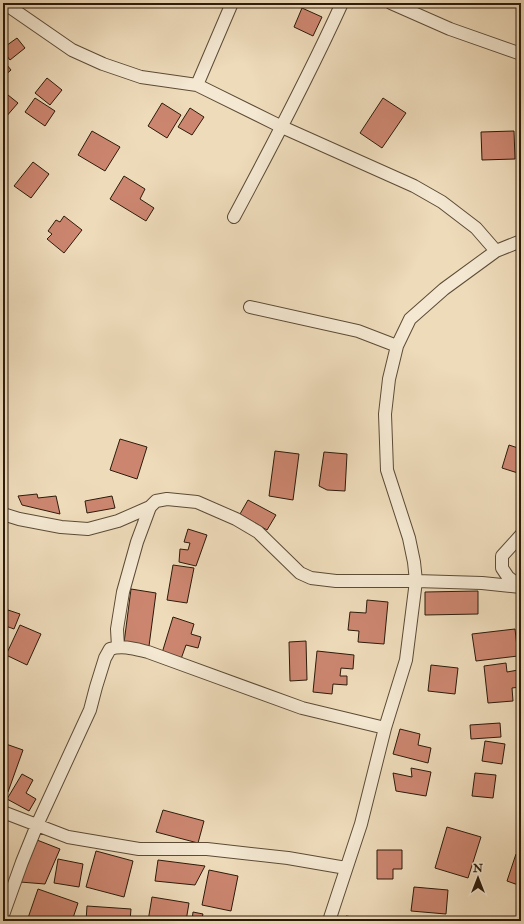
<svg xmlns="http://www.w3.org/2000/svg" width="524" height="924" viewBox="0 0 524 924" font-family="'IM FELL Double Pica',serif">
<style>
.building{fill:#cc8670;stroke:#2c1b0a}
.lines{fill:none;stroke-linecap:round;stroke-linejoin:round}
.street-casing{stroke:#5c4b36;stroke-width:14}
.street{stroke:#f4e8d2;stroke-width:12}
</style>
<rect width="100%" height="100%" fill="#eedbba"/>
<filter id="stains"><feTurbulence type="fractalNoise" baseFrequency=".005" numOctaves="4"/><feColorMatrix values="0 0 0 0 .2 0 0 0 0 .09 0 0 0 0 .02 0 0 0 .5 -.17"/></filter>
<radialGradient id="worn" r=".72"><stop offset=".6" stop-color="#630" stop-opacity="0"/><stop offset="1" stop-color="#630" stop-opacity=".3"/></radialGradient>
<!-- building -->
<path class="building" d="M302 8 322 17 313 36 294 27Z
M17 38 25 48 10 60 3 51V48Z
M3 60 11 70 3 77Z
M47 78 62 90 50 105 35 93Z
M3 91 18 103 5 118 3 116Z
M35 98 55 111 45 126 25 112Z
M383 98 406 113 382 148 360 133Z
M162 103 181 115 167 138 148 126Z
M190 108 204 117 192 135 178 127Z
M92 131 120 147 105 171 78 155Z
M514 131 515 159 482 160 481 132Z
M33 162 49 174 31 198 14 186Z
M124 176 145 189 140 199 154 208 146 221 110 199Z
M64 216 82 230 64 253 47 239 52 234 48 231 56 220 60 222Z
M120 439 147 447 137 479 110 470Z
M509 445 521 449V474L502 468Z
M275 451 299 454 293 500 269 496Z
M324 452 347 454 345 491 327 490 319 486Z
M37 494 38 498 56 496 60 514 22 505 18 496Z
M112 496 115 508 87 513 85 501Z
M248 500 276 515 267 530 240 514Z
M188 529 207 535 196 566 179 562 180 549 188 550 190 543 184 542Z
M173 565 194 568 187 603 167 600Z
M131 589 156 593 149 646 124 643Z
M478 591V614L425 615V592Z
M367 600 388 602 384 644 358 642 359 631 348 630 350 612 366 613Z
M8 610 20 614 14 629 3 625Z
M173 617 194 624 191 634 201 637 198 648 186 645 181 659 162 653Z
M20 625 41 634 27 665 6 655Z
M515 629 518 656 476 661 472 634Z
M306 641 307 680 290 681 289 642Z
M317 651 354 655 353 669 341 668 340 676H347V685L333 684 332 694 313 692Z
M506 663 507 672 518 670 520 687 512 688 513 701 488 703 484 666Z
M431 665 458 668 455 694 428 691Z
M500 723 501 737 471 739 470 725Z
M400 729 420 734 418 745 431 748 428 763 393 754Z
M485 741 505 744 502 764 482 761Z
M3 743 23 750 8 792 3 790Z
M411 768 431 772 426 796 396 791 393 773 412 777Z
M475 773 496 775 493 798 472 796Z
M22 774 33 780 26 793 36 799 29 811 7 799Z
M163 810 204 821 198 843 156 832Z
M447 827 481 837 468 878 435 868Z
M37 840 60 849 45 884 20 882Z
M377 850H402V869H393V879H377Z
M96 851 133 861 124 897 86 887Z
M516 854 521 856V886L507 881Z
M58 859 83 864 79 887 54 883Z
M158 860 205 866 195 885 155 881Z
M209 870 238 876 231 911 202 905Z
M414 887 448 890 446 914 411 911Z
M38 889 78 903 72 921H38L28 918Z
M152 897 189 903 186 921H148Z
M87 906 131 909 130 921H86Z
M193 912 203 914 201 921H192Z
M346 916 381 921H345Z"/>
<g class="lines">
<!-- street casing -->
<g class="street-casing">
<path id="street" d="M4 3 72 50 103 64 141 77 197 85 282 127 414 186 442 202 476 228 496 251
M391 3 450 29 521 54
M197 85 232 3
M234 217C272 146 309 76 342 3
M250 307 358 331 397 346
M3 514 19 519 61 527 88 529 118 521 150 507
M521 535 502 556V568L508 577 521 587
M118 647 117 629 123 592 137 542 150 507 156 501 167 499 197 502 236 519 258 532 300 573 311 578 336 581H416L482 583 521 587
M3 812 68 837 139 849H207L288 858 346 868
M3 915 22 862 37 825 90 710 96 687 105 658 110 649C123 645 135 649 148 652L302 708 385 728
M329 921 361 824 385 728 406 660 416 581 414 562 409 538 387 470 385 414 389 379 397 346 410 319 444 289 496 251 521 241"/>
</g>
<!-- street -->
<use href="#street" class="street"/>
</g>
<!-- margin -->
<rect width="524" height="924" fill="none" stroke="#eedbba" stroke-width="16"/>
<rect x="4" y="4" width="516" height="916" fill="none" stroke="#2c1b0a" stroke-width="2"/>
<rect x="8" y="8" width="508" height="908" fill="none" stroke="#2c1b0a"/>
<!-- north arrow -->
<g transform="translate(478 878)" stroke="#f4e8d2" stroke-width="3" paint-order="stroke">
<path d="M0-3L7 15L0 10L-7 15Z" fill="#2c1b0a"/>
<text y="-6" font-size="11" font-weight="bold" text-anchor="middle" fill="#2c1b0a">N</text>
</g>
<rect width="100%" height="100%" filter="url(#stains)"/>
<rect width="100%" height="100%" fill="url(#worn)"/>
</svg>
